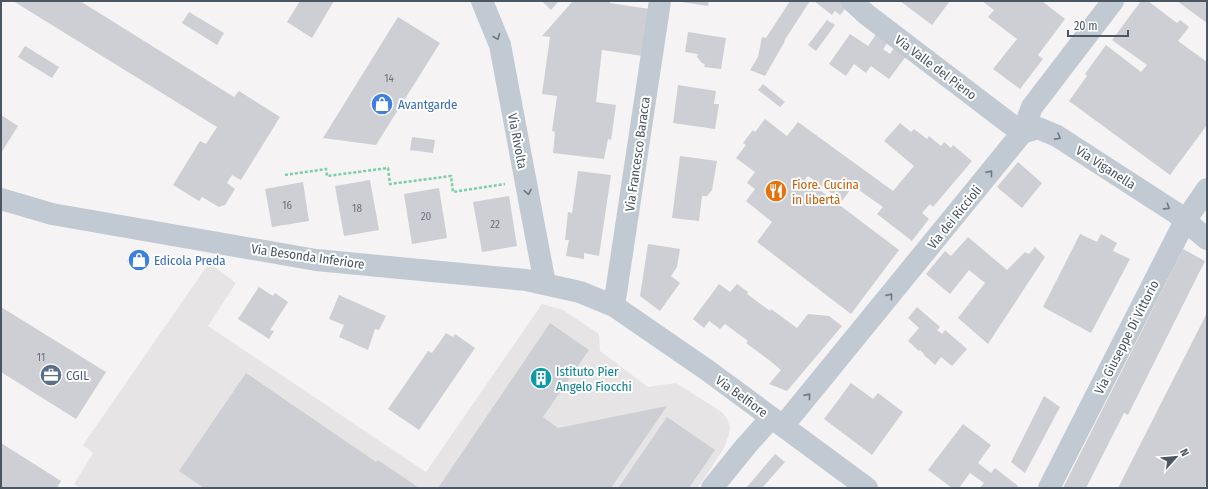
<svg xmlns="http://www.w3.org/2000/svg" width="1208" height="489" viewBox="0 0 1208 489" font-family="'Fira Sans Condensed',sans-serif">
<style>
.education{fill:#e6e4e5}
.building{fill:#cdcfd5}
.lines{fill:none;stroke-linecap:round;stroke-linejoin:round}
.path{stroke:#7ad0a6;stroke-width:2.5;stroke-dasharray:3 2;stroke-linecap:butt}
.minor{stroke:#c1cad2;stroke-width:22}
.oneway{stroke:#6e7983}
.labels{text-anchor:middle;stroke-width:4;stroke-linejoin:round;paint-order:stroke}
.number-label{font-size:11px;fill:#6b747e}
.street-label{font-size:13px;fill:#4a5661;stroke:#fff}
.shop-label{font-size:13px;fill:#366cbe;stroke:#fff;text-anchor:start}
.food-label{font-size:13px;fill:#c56008;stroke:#fff;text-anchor:start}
.culture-label{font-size:13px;fill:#0d838f;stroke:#fff;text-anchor:start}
.service-label{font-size:13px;fill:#4e5e75;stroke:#fff;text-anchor:start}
</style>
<rect width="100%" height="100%" fill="#f5f3f3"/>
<!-- education -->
<path class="education" d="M209 263 236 283 208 326 426 472 542 304 563 310 599 334 600 351 648 387 676 383 723 413 727 419 730 427 729 434 724 448 698 488H80L74 484 93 453 83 445Z"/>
<!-- building -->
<path class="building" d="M13 1H80L234 97 239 91 280 117 241 180 232 175 227 183 235 189 225 205 219 207 202 197 199 201 173 185 200 141 206 144 217 127Z
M300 1H334L312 38 287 22Z
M542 1H559L551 10Z
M573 1H610V3L649 9 643 56 602 50 596 102 616 105 611 140 608 139 604 159 553 153 555 132 552 131 557 96 542 94 550 37 542 36Z
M682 1H709L708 6 682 2Z
M790 1H810L784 41H785L765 76 750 70 758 57 762 37 766 38Z
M814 1H846L849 4 840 15 835 11 832 15Z
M900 1H950L932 25Z
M982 1H1042L1065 19 1038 55 1043 59 1020 89 993 69 1017 39 988 17 994 10Z
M1141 1H1148L1177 23 1180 20 1189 27 1178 41 1207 62V125L1170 175 1069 101 1087 76 1085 74 1106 45 1141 72 1147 65 1112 40Z
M1177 1H1207V23Z
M189 12 224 33 217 45 182 23Z
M398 17 440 43 376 145 323 138Z
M827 20 835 25 816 51 808 45Z
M688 32 726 38 721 69 704 67 705 64 702 63 697 57 698 54 685 52Z
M877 33 889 41 883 49 890 54 895 46 907 55 889 79 871 66 866 73 854 64 846 76 829 64 850 34 868 46Z
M25 46 59 67 52 78 18 57Z
M763 84 785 102 780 107 758 90Z
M678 85 716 91 714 104H719L715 129 673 123Z
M1 115 18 126 1 153Z
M765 119 787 136 798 122 893 191 914 166 884 141 900 123 911 132 914 129 927 139 929 136 941 146 944 142 951 148 953 145 972 161 933 207 930 204 922 213 929 219 912 241 877 214 883 207 853 186 842 201 808 176 805 179 899 250 851 314 757 242 772 222 746 201 755 189 747 183 755 172 736 158 746 145 743 143 753 130 755 132Z
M412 137 435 140 433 153 410 150Z
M680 156 717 161 712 190 707 196H702L699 221 672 218Z
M1018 162 1042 183 1022 208 997 187Z
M578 171 611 175 599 256 584 253V259L566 256 569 240H565L568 212 572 213Z
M370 180 379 230 344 236 335 186Z
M303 182 309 221 272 227 265 189Z
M439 188 447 238 412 244 404 194Z
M509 196 517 246 482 252 473 202Z
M1080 234 1097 242 1101 234 1117 243 1113 251 1130 259 1091 333 1043 307Z
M968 237 1007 270 1025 252 1029 254 1035 247 1045 257 988 344 958 318 985 283 969 270 950 294 926 274 945 251 951 256Z
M648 244 680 249 677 267 671 276 680 283 660 311 640 296Z
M1183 249 1205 261 1128 415 1124 413 1086 488H1063Z
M129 254 150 257 149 266 127 262Z
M719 284 730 292 737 284 748 292 747 294 770 311 771 309 797 328 808 314 829 316 842 326 787 391 769 384 781 370 769 360 746 343 748 341 725 324 720 329 709 321 704 328 693 319Z
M259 287 273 296 275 293 288 302 270 330 274 331 269 339 238 319Z
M339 295 386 316 379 330 375 329 368 350 339 337 344 325 329 319Z
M1 307 106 372 76 419 1 372Z
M917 307 940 327 937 330 942 334 945 330 967 349 952 366 941 357 935 365 924 355V354L920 350 919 351 908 341 919 328 908 318Z
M1207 313V482L1204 488H1118Z
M550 323 589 350 543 417 558 428 667 406 611 488H438Z
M446 333 453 337 455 334 475 348 419 430 388 409 428 351 432 353Z
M246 373 376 462 378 460 419 488H204L179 471Z
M851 383 873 399 878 393 903 412 872 455 824 419Z
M1044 396 1060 407 1025 473 1011 462Z
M667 417 715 450 689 488H618Z
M963 424 991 445 978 463 991 473 995 468 1018 486 1017 488H980L984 483 970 473 959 488H952L928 470Z
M1 443 61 481 57 488H1Z
M775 454 785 462 762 488H746Z"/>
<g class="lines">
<!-- path -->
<path class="path" d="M285 175 326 169 327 176 388 168 390 184 451 176 453 192 505 184"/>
<!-- minor -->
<path class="minor" d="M482 1 500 45 545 284
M852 1 866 14 1022 133
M1022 133 1038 128 1057 136 1176 213 1207 239
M1 199 52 214 316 260 526 280 580 292 614 306 707 370 867 488
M614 306 660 1
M783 426 1022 133 1032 107 1113 1
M712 488 746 446 771 418
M1049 488 1185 221 1207 189"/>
</g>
<!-- one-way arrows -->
<defs><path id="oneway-chevron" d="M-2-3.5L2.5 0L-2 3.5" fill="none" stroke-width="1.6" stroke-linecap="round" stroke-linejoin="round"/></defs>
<g class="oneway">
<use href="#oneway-chevron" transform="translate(497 37) rotate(68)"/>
<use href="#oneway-chevron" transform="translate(1058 137) rotate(29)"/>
<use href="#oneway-chevron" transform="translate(990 173) rotate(-51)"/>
<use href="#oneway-chevron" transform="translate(528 192) rotate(79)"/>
<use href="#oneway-chevron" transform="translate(1167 207) rotate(33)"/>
<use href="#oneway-chevron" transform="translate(890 296) rotate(-51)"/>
<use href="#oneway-chevron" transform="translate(808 396) rotate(-51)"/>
</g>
<!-- icons -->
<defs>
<g id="shop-disc" transform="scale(1.15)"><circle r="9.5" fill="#3f7fe0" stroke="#fff"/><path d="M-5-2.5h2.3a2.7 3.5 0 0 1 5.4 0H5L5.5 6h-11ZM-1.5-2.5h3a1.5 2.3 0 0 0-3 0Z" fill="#fff"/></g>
<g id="restaurant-disc" transform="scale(1.15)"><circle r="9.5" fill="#e8710a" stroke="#fff"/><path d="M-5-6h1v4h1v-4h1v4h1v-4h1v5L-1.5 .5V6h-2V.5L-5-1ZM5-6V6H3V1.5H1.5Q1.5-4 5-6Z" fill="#fff"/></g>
<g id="office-disc" transform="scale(1.15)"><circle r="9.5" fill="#5c6f8a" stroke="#fff"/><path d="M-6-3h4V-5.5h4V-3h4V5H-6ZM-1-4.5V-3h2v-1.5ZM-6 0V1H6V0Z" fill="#fff"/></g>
<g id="building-disc" transform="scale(1.15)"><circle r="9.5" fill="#0f9aa8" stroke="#fff"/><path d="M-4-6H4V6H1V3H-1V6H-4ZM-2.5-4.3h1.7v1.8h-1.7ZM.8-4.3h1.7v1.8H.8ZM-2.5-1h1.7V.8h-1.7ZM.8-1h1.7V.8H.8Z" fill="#fff"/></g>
</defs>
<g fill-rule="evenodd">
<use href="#shop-disc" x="382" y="104"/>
<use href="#restaurant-disc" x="776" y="191"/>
<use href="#shop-disc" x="139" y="260"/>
<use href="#office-disc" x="51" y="375"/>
<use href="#building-disc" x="541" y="378"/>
</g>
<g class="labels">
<!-- number labels -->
<g class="number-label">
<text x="389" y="82">14</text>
<text x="287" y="209">16</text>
<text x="357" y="212">18</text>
<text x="426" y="220">20</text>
<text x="495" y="228">22</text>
<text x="41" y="361">11</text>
</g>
<!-- street labels -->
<g class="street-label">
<text transform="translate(936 67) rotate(37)" y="5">Via Valle del Pieno</text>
<text transform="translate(518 141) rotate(79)" y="5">Via Rivolta</text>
<text transform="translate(637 154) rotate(-82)" y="5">Via Francesco Baracca</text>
<text transform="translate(1106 167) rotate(33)" y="5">Via Viganella</text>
<text transform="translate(954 217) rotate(-51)" y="5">Via dei Riccioli</text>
<text transform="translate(308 256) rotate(8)" y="5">Via Besonda Inferiore</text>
<text transform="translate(1126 337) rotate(-63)" y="5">Via Giuseppe Di Vittorio</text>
<text transform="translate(742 396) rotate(36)" y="5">Via Belfiore</text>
</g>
<!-- shop labels -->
<g class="shop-label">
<text x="398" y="109">Avantgarde</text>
<text x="154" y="265">Edicola Preda</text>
</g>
<!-- food labels -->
<g class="food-label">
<text x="792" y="189">Fiore. Cucina<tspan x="792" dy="15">in libertà</tspan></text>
</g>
<!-- culture labels -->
<g class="culture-label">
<text x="556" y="376">Istituto Pier<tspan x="556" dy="15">Angelo Fiocchi</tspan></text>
</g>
<!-- service labels -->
<g class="service-label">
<text x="66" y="380">CGIL</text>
</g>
</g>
<!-- border -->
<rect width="1208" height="489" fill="none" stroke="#4a5661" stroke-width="4"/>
<!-- north arrow -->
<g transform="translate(1176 457) rotate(63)" stroke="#ffffff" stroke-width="3" paint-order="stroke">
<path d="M0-3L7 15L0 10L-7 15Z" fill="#4a5661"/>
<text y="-6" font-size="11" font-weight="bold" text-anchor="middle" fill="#4a5661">N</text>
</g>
<!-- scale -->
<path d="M1068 30v6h60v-6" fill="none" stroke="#4a5661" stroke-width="2"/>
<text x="1074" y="30" font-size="12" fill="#4a5661" stroke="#ffffff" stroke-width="3" paint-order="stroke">20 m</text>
</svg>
